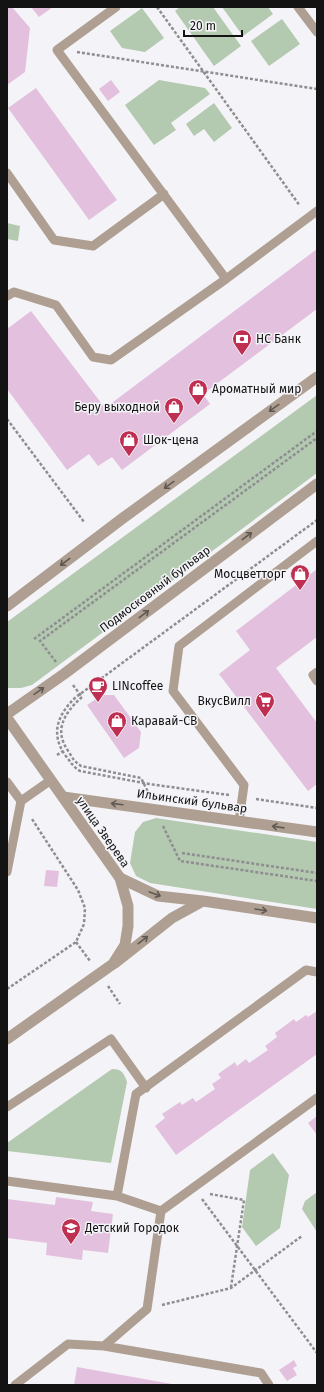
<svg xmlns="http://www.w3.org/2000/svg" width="324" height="1392" viewBox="0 0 324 1392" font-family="'Fira Sans',sans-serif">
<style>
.green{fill:#b3c9b0}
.building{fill:#e3c0de}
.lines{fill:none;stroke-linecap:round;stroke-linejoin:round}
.path{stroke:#8e8e90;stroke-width:2.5;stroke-dasharray:3 2;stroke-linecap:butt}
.service{stroke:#ae9f92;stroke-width:9}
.minor{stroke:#ae9f92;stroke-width:11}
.tertiary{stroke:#ae9f92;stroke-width:11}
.oneway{stroke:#605953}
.labels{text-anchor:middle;stroke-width:3;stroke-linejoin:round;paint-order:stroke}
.poi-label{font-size:12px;fill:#131314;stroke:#f4f4f8;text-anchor:start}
.street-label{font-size:12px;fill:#131314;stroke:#f4f4f8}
</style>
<rect width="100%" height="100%" fill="#f4f4f8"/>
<!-- green -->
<path class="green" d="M180 7H213L241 46 214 66 175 11Z
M222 7H268L273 14 243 36Z
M142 8 164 38 145 52 122 48 110 31Z
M282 19 300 44 269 66 251 41Z
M159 80 205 88 210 94 171 123 176 130 154 145 125 105Z
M214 103 232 128 214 142 204 129 194 136 186 124Z
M7 223 20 226 18 241 7 239Z
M317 395V473L32 685 21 688H7V622Z
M156 818 317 842V909L150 883 136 876 130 863 135 832 143 822Z
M112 1069C122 1069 124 1073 127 1082L111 1163 7 1151V1143Z
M273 1153 289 1175 280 1228 256 1246 242 1227 250 1170Z
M317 1192V1232L302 1209 305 1201Z"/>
<!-- building -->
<path class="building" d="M7 7H12L30 28 25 72 7 85Z
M31 7H53L39 17Z
M111 80 120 92 108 101 99 89Z
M36 88 117 200 89 220 8 108Z
M317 249V309L203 394 210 404 122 470 112 457 98 466 89 454 67 470 7 389V329L31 311 105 408Z
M317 569V637L276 668 317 723V784L308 791 219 674 250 650 236 631Z
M102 695H114L141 732 139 748 124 758 87 705Z
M46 870 59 871 57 887 44 886Z
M317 1011V1054L176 1155 155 1126 165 1118 162 1114 180 1102 182 1105 193 1098 196 1102 215 1089 212 1084 221 1078 218 1074 235 1062 237 1066 246 1059 249 1063 268 1050 265 1046 277 1037 275 1033 294 1019 296 1022 306 1015 308 1017Z
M317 1116V1135L308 1123Z
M56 1197 93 1202 91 1211 113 1214 108 1253 83 1250 82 1260 46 1255 47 1243 7 1238V1199L55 1205Z
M294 1360 297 1366 293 1368 297 1375 287 1381 279 1370Z
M77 1367 172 1384V1385H74Z"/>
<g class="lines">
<!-- path -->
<path class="path" d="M157 7 300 206
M77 52 317 89
M7 419 84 522
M34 639 317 431
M56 662 40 641 317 438
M73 685 82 697C64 713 53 731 69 752 72 758 75 762 81 766L141 778 149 794
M57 755 63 751
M229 795 149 784 80 771C73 767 70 761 65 755 50 733 58 714 76 697L317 520
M256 799 317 808
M163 826 180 861 317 881
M182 853 317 873
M76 942 90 961
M108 986 120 1004
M7 989 76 942 84 924 85 908 78 890 32 819
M210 1194 244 1200 231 1287
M202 1199 317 1353
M162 1305 231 1288 302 1236"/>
<!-- service -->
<path class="service" d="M116 7 57 50 226 279 317 211
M298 7 317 32
M7 173 54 240 93 246 164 194
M7 296 14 292 56 305 93 357 111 360 226 279
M317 672 313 675 317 681
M7 782 21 801
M239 821 244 785 173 691 179 646 317 541
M7 872 21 801 51 780
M7 1107 111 1039 146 1088
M7 1181 117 1196
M161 1211 117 1196 136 1094 306 970 317 972
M104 1346 261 1373 269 1385
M15 1385 68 1344 104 1346 147 1309 161 1211 317 1098"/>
<!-- minor -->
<path class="minor" d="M63 797 317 832
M120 878 158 896 203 901
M115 963 172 918 203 901 317 918"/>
<!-- tertiary -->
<path class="tertiary" d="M7 606 123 518 317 377
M7 714 64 674 317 484
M7 718 120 878 128 906V926L125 945 113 964 7 1039"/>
</g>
<!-- one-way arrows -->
<defs><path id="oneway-shaft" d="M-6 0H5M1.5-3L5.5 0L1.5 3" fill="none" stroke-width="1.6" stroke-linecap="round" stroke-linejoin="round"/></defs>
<g class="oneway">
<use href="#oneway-shaft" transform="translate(274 408) rotate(144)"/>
<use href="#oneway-shaft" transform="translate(169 485) rotate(144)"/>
<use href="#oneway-shaft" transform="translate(247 536) rotate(-37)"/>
<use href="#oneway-shaft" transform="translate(65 562) rotate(143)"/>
<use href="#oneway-shaft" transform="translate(144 614) rotate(-37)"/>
<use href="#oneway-shaft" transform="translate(39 691) rotate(-35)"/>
<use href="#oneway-shaft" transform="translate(117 804) rotate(-173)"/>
<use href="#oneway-shaft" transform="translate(278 827) rotate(-172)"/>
<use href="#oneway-shaft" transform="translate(155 894) rotate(20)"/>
<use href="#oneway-shaft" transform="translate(261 910) rotate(9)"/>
<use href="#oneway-shaft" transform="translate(143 940) rotate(-38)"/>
</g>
<!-- icons -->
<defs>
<g id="bank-pin" transform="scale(1)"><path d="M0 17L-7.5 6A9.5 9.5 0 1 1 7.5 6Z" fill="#bf2f51" stroke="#f4f4f8"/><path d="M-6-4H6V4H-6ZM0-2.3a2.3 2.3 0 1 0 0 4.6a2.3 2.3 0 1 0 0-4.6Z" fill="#fff"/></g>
<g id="shop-pin" transform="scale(1)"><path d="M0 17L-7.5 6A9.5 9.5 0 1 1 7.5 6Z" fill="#bf2f51" stroke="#f4f4f8"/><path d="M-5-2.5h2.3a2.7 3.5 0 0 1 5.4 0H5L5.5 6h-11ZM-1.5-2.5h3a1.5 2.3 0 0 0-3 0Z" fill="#fff"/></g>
<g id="cafe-pin" transform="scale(1)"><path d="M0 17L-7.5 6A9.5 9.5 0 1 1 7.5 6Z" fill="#bf2f51" stroke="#f4f4f8"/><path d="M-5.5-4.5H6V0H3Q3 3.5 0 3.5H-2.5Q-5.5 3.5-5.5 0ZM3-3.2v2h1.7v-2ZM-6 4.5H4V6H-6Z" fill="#fff"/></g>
<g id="supermarket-pin" transform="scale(1)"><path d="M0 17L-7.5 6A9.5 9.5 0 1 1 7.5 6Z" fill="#bf2f51" stroke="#f4f4f8"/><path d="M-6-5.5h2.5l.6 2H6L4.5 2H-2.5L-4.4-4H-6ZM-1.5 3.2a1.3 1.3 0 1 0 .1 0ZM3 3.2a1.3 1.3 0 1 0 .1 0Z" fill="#fff"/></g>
<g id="school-pin" transform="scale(1)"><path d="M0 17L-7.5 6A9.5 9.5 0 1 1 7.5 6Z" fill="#bf2f51" stroke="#f4f4f8"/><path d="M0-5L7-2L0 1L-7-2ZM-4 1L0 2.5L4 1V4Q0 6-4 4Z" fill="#fff"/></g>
</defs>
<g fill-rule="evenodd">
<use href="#bank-pin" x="242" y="339"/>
<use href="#shop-pin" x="198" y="389"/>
<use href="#shop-pin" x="174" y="407"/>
<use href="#shop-pin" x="129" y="440"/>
<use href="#shop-pin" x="300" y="574"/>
<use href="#cafe-pin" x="98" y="686"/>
<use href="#supermarket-pin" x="265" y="701"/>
<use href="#shop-pin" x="117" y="721"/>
<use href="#school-pin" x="71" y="1228"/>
</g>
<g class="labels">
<!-- poi labels -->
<g class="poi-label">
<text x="256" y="343">НС Банк</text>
<text x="212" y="393">Ароматный мир</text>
<text x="160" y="411" text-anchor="end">Беру выходной</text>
<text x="143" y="444">Шок-цена</text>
<text x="286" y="578" text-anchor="end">Мосцветторг</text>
<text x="112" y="690">LINcoffee</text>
<text x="251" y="705" text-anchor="end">ВкусВилл</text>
<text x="131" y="725">Каравай-СВ</text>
<text x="85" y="1232">Детский Городок</text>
</g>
<!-- street labels -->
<g class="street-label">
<text transform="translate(155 589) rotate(-37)" y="4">Подмосковный бульвар</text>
<text transform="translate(192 801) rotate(8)" y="4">Ильинский бульвар</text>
<text transform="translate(103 832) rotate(55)" y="4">улица Зверева</text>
</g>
</g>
<!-- border -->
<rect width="324" height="1392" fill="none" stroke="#131314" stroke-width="16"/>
<!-- scale -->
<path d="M184 30v6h58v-6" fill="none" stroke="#131314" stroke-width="2"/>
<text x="190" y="30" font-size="12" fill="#131314" stroke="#f4f4f8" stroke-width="3" paint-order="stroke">20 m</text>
</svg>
